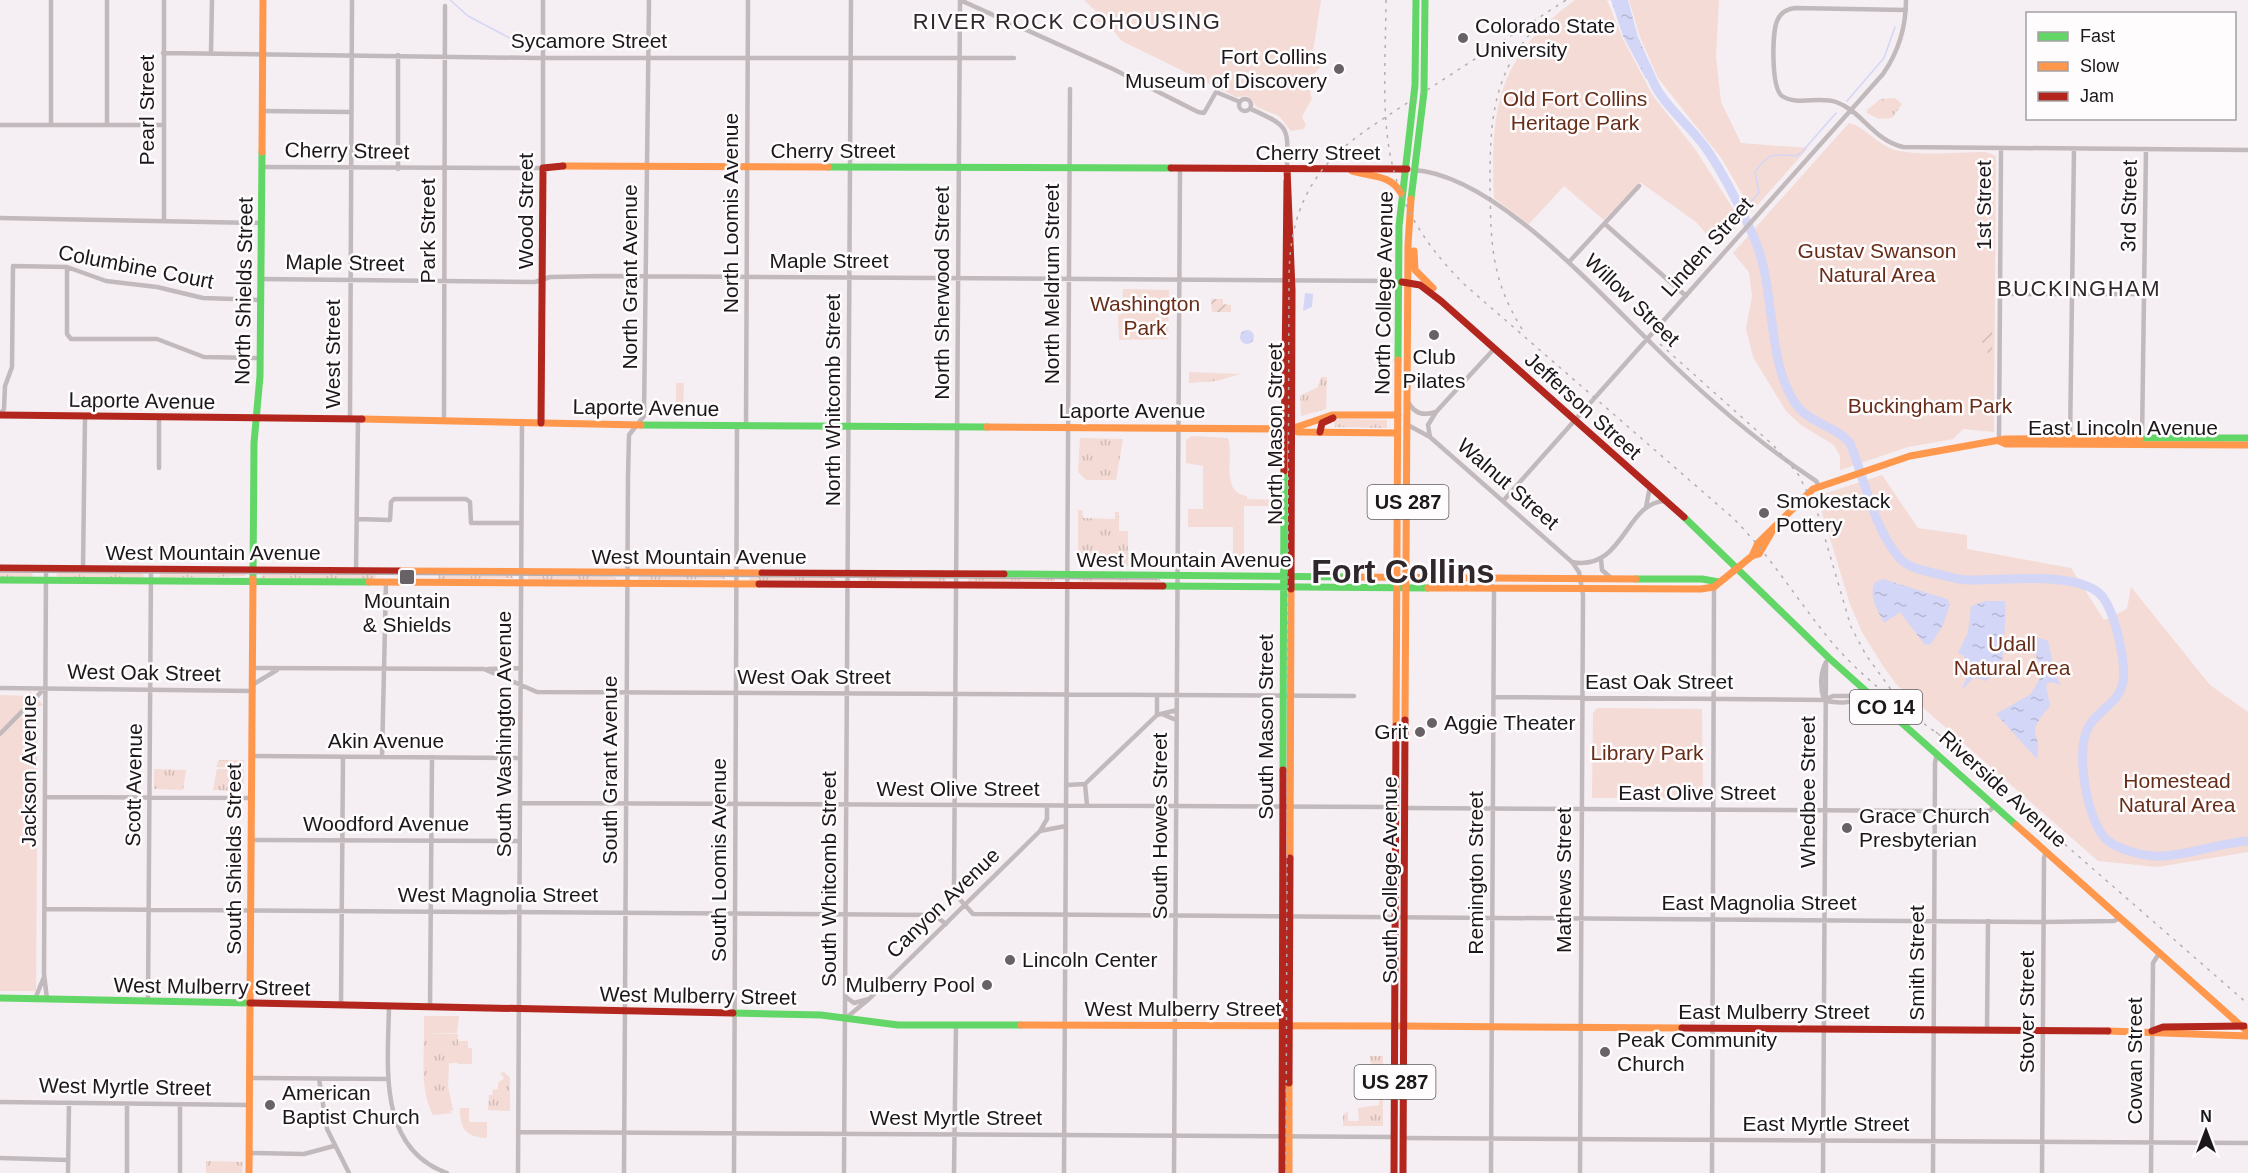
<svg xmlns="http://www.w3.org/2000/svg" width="2248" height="1173" viewBox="0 0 2248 1173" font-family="Arial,sans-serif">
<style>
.grass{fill:url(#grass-tufts)}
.park{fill:#f4dbd5}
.garden{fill:url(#garden-furrows)}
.water{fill:url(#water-ripples)}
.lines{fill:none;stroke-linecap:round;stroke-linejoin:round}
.stream{stroke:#d3d6f6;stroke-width:1.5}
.river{stroke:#d3d6f6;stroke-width:9}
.street{stroke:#c2b9bc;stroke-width:4.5}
.fast{stroke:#63d668;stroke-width:7}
.slow{stroke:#ff974d;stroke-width:7}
.jam{stroke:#b3261e;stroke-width:7}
.tram{stroke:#b4aeb0;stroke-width:1.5}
.rail{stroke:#b4aeb0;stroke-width:1.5;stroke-dasharray:3 6;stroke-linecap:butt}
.poi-dot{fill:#686266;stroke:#fefcfd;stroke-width:2}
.labels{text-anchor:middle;stroke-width:5;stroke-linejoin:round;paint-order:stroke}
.shield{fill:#fefcfd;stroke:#605c5e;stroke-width:1.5}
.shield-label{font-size:20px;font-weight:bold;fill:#1c171a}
.poi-label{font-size:21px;fill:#1c171a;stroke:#fefcfd;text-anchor:start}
.street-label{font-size:21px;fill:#1c171a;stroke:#fefcfd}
.park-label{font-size:21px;fill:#672d18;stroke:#fefcfd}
.neighbourhood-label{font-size:22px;letter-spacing:1.5px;fill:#30272d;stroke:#fefcfd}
.town-label{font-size:33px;font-weight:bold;fill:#30272d;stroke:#fefcfd}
</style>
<defs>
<pattern id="grass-tufts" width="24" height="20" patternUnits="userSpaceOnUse" patternTransform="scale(1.5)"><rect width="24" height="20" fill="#f4dbd5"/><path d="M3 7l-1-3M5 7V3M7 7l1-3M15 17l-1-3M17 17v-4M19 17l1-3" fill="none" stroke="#d1bbb6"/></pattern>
<pattern id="garden-furrows" width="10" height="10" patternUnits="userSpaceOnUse" patternTransform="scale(1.5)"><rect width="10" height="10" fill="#f4dbd5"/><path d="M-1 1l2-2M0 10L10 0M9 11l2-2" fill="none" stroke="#d1bbb6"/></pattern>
<pattern id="water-ripples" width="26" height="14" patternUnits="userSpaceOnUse" patternTransform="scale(1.5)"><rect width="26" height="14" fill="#d3d6f6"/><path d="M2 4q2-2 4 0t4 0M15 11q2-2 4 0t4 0" fill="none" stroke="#b5b7d2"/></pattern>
</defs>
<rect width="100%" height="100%" fill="#f5eef2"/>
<!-- grass -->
<path class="grass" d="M1895 98 1902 104 1892 118 1879 119 1867 113V110L1881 99Z
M1189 372 1240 374 1217 381 1189 383Z
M1321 377H1327L1326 409 1301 416 1300 396 1318 387Z
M1339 419 1387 420V428L1335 427 1334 421Z
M1080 438 1123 439 1116 480H1086L1078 472Z
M1078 510H1082L1083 518 1115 519V512H1119V531H1128V566H1078Z
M0 571 30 572 33 575 32 578 0 577Z
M59 572H141L144 576 142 579 59 578 56 575Z
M161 572 243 573 246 576 159 578Z
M263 573 374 574 376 576 374 580 260 578Z
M439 574 511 575 514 578 438 580Z
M528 575H613L616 579 528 580Z
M638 575 723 576 725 579 638 580Z
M750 576 833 577 836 580 749 581Z
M911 576 945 577 946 581 909 582Z
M859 577H902L904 580 859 582Z
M968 578H1053L1055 581 968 582Z
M1080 578 1160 579 1161 582 1079 583Z
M219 760H244V768L216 767Z
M154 769 186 770 183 790 154 789Z
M217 769H244V784L235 791 213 790Z
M424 1033 458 1034V1063H449L448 1086 453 1110 449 1112 453 1113 433 1115C420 1090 424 1061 424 1033Z
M1370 1056H1383V1126H1343V1114L1348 1112V1121H1359L1358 1108 1379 1105C1380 1090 1384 1071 1370 1062Z
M504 1072 510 1078V1111L488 1110 489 1095H493L492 1090 498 1089V1083L504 1078 500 1073Z
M206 1161 243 1162 242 1173H206Z"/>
<!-- park -->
<path class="park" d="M1084 0H1321L1313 52 1320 56 1321 66 1314 74V86L1310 93 1312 98 1302 117 1306 125 1303 129 1291 131 1279 116 1257 107 1248 96 1236 97 1122 41 1112 29 1095 20 1098 13Z
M1575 0H1607L1622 37 1653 96 1695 149 1741 221 1720 245H1716L1696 222 1640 182 1604 220 1564 186 1529 224 1494 198C1490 106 1498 57 1575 0Z
M1629 0H1719L1716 57 1721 102 1741 143 1808 148 1752 211 1722 159 1658 78 1640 37Z
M1849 123C1866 128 1876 143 1892 149 1916 157 1959 152 1985 152L1996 156 1994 422V432L1963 429 1953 439 1908 447 1840 470V456L1834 445 1801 425 1786 411 1753 357 1746 329 1752 296 1749 272 1733 253Z
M1123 289 1169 290 1168 339 1119 340 1118 315 1122 314Z
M676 383H684L683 407 676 406Z
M1192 436 1228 438C1234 456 1220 493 1247 496V499L1276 500 1277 506H1244V566H1233V527H1188V509H1203V466L1186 463V440Z
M1882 475 1918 528 1967 535V549L2071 568 2104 620 2127 609 2131 587 2210 685 2248 712V852L2157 867 2098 861 1897 685 1883 666 1862 632 1850 604 1817 496Z
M30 691 43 705 38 707 36 991H0V695L27 696Z
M1597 708 1702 709 1703 793 1699 798H1592L1593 713Z
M424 1016H459L457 1033H424Z
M458 1041H468V1048H472V1064H458Z
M460 1108H469V1122H487V1138C465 1137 460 1128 460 1108Z"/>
<!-- garden -->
<path class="garden" d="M1211 299H1223V304L1231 305V312H1212Z
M1992 326V360H1987L1988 348 1979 339Z"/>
<!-- water -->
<path class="water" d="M1611 0H1628L1638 37 1655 75 1646 79 1623 36Z
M1305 293 1313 294 1312 307 1303 311Z
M1240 337a7 7 0 1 1 14 0a7 7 0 1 1-14 0Z
M1883 579 1947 599 1950 604 1943 625 1931 644 1925 645 1900 612 1884 623C1877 609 1868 596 1875 582Z
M1985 601H2005C2007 606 2003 654 2002 663 2000 670 1992 677 1986 681L1974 677 1964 688H1962L1970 671 1964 656 1958 653 1968 632 1971 606Z
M2030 635 2048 641 2055 674 2061 685 2050 682 2046 685 2050 706C2022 739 2043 729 2037 759L1996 714 2031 694 2042 675Z"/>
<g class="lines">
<!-- stream -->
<path class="stream" d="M450 0 468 16 527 47
M1847 101 1884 58 1895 27
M1741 213 1759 193 1755 172C1769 152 1774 154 1796 156L1801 153 1836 113"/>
<!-- river -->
<path class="river" d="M1646 66C1650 75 1654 85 1660 94 1673 113 1691 128 1705 147 1723 172 1738 203 1751 231 1778 285 1764 355 1795 403 1808 423 1836 426 1850 443 1865 480 1872 523 1897 555 1905 567 1919 569 1933 573 1944 575 1957 580 1968 580 2000 581 2078 570 2101 595 2115 611 2126 661 2123 682 2119 704 2097 710 2088 728 2075 750 2087 823 2107 840 2120 851 2147 857 2163 856 2190 855 2220 843 2248 841"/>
<!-- street -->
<path class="street" d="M960 0 954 893 973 914 2044 922 2114 921 2120 918
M960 0 1113 69 1198 112 1204 113 1216 92 1240 102
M1906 10 1795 8C1787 9 1780 13 1777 21 1772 33 1771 88 1782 96 1797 106 1819 96 1836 102 1862 111 1873 140 1903 147L2248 150
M163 53 536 58H1014
M211 53 212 0
M398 55V169
M1239 105a6 6 0 1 1 12 0a6 6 0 1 1-12 0Z
M1251 109C1290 127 1288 126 1287 169
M262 111 350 112
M0 125H164
M51 125V0
M107 125V0
M262 167 543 168V0
M1413 170C1493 174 1596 290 1652 344 1702 394 1757 442 1816 481L1819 486
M0 218 261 223
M164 220V0
M1605 224 1686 296
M1569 262 1639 186
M67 267V334L71 339H157L204 357 261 358
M261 279 535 282 550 277 604 276 1398 281
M2000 294H2144
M1408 402C1415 414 1423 416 1436 412
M0 414 4 409 5 386 12 367 13 266 67 267 106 281 157 287 203 298 261 300
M350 419 352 0
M444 420 445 6
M1406 424 1430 437 1572 562 1579 572 1583 595 1580 1173
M746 426 748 0
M1430 437 1428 425 1436 412 1494 349
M1999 441 2001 149
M2142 441 2146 149
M2070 442 2074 149
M159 468V417
M1503 501 1883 74C1899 51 1906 28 1906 0
M1646 507 1650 487
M357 519 390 520 391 502 394 499H466L470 502 471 523H521
M1601 559 1602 570 1610 577
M1572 562C1624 572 1625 502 1665 501
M46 568 44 974 47 999
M83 569 85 417
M356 571 358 419
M1483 578 1494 588 1491 1173
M252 668 484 669 537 692 1354 696
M488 669 521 668
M252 685 277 670
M0 688 252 691
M1157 696V715
M1494 697 1824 700C1842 706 1856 700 1873 697
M1824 700C1820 688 1820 673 1826 662
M1824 700 1833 696H1860L1863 699
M1162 714 1176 720
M0 734 45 688
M251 756 520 758
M382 757 386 582
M1085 784 1157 715 1177 710
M1067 785 1085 784 1087 805
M45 797 251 798
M520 803 1397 807
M1047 806V819L1040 831 1066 826
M1405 808 1935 811H1989L1995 806
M251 840 520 841
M45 909 934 915 946 924
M846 997 854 1003 869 999
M35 999 44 977
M148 1001 151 569
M341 1006 343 757
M389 1007C388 1066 377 1148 447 1173
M430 1007 432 757
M846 1018 869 999 1040 831
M1987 1030 1988 921
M250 1078 388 1079
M319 1079 327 1129 349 1173
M0 1102 250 1105
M519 1132 1394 1137
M1404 1138 2248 1143
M249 1153 304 1154 334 1146
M0 1158 68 1160
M68 1173 69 1103
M127 1173V1104
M180 1173V1105
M518 1173 522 421
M624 1173 628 476 629 435 644 416 649 0
M734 1173 737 426
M844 1173 851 0
M954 1173 956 1025
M1064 1173 1070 89
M1174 1173 1180 170
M1712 1173 1714 587
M1823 1173 1826 662
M1933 1173 1935 763 1937 753
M2042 1173 2044 858 2046 851
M2151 1173 2153 963 2160 952"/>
<!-- fast -->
<path class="fast" d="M828 167 1171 168
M1411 199 1424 92 1425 0
M1398 360 1399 226 1415 85 1416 0
M641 425 987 427
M2140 438H2248
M1684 517 1829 658 2016 825
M1004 574 1346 577
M253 579 254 443 260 376 262 152
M1636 579H1702L1719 582
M0 580 369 582
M1163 586 1428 588
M1283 770 1284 471
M0 998 250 1003
M733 1013 821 1015 898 1025H1021"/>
<!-- slow -->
<path class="slow" d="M262 152 263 0
M563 166 828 167
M1352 171C1371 177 1390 174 1401 193
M1414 251 1415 270 1433 288
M362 419 641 425
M987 427 1291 429 1298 432 1397 433
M1291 429 1332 415H1398
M1999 441 2006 444 2248 445
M1752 556 1758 543 1813 489 1910 456 2005 439 2140 438
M399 571 762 573
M1346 577 1636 579
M369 582 759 584
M1428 588 1701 589 1714 587 1752 556 1759 554 1773 530
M1405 720 1408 245 1411 199
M1396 726 1398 360
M2016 825 2248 1032
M1290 858 1291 589
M250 1004 253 579
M1021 1025 1395 1026
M1400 1026 1682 1028
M2108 1031 2248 1036
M249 1173 250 1004
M1289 1173V1083"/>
<!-- jam -->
<path class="jam" d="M1171 168 1407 169
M1287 169 1292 290 1291 589
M1402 282 1420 285 1441 301 1684 517
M0 415 362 419
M541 423 543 168 563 166
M1320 432 1322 423 1333 418
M1284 471 1287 181
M0 568 399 571
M762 573 1004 574
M759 584 1163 586
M250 1003 733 1013
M1682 1028 2108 1031
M2152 1031 2163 1027 2244 1026
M1289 1083 1290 858
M1282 1173 1283 770
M1394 1173 1396 726
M1403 1173 1405 720"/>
<!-- tram -->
<path class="tram" d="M0 572 1157 579"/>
<!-- rail -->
<path class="rail" d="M1386 0C1385 121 1371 192 1465 285L1733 518C1770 555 1797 600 1830 640 1861 677 1902 708 1941 736
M1522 329C1491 279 1491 244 1490 188 1490 122 1491 72 1541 22
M1660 344 1773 445 1798 474 1817 511 1851 627 1866 655 1892 691
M1936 732 2248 1004
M1286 1173 1289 281C1289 243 1295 209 1317 177 1338 146 1371 127 1401 107 1456 71 1511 36 1566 0"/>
</g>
<!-- markers -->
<g class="poi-dot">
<circle cx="1463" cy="38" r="6"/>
<circle cx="1339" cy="69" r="6"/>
<circle cx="1434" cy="335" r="6"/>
<circle cx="1764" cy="513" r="6"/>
<rect x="399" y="569" width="16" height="16" rx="3"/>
<circle cx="1432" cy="723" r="6"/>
<circle cx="1420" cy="732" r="6"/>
<circle cx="1847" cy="828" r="6"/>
<circle cx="1010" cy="960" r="6"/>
<circle cx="987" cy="985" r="6"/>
<circle cx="1605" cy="1052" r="6"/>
<circle cx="270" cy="1105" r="6"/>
</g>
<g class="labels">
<!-- shield labels -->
<g class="shield">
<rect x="1367.5" y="485" width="81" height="34" rx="4.5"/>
<rect x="1850" y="690" width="72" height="34" rx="4.5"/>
<rect x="1354.5" y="1065" width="81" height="34" rx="4.5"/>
</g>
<g class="shield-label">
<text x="1408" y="509">US 287</text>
<text x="1886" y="714">CO 14</text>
<text x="1395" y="1089">US 287</text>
</g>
<!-- poi labels -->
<g class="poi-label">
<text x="1475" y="33">Colorado State<tspan x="1475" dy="24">University</tspan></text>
<text x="1327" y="64" text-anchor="end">Fort Collins<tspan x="1327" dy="24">Museum of Discovery</tspan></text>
<text x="1434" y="364" text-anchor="middle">Club<tspan x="1434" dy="24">Pilates</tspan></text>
<text x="1776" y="508">Smokestack<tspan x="1776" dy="24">Pottery</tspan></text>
<text x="407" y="608" text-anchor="middle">Mountain<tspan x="407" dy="24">&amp; Shields</tspan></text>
<text x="1444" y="730">Aggie Theater</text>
<text x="1408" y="739" text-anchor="end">Grit</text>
<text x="1859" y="823">Grace Church<tspan x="1859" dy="24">Presbyterian</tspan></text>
<text x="1022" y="967">Lincoln Center</text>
<text x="975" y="992" text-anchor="end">Mulberry Pool</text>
<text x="1617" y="1047">Peak Community<tspan x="1617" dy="24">Church</tspan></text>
<text x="282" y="1100">American<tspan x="282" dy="24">Baptist Church</tspan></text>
</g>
<!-- street labels -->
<g class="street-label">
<text x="589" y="48">Sycamore Street</text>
<text transform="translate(147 110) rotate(-90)" y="7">Pearl Street</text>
<text transform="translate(347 151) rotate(1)" y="7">Cherry Street</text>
<text x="833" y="158">Cherry Street</text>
<text x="1318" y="160">Cherry Street</text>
<text transform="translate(1984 205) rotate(-90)" y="7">1st Street</text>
<text transform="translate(2129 206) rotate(-89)" y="7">3rd Street</text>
<text transform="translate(526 211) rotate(-90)" y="7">Wood Street</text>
<text transform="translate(731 213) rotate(-90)" y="7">North Loomis Avenue</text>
<text transform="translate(428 231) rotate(-90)" y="7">Park Street</text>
<text transform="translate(1707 247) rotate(-48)" y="7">Linden Street</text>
<text x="829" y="268">Maple Street</text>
<text transform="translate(345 263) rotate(1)" y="7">Maple Street</text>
<text transform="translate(136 267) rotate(11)" y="7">Columbine Court</text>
<text transform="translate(630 277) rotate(-90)" y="7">North Grant Avenue</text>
<text transform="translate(1052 284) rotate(-90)" y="7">North Meldrum Street</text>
<text transform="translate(244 291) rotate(-89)" y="7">North Shields Street</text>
<text transform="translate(942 293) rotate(-90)" y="7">North Sherwood Street</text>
<text transform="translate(1384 293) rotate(-89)" y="7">North College Avenue</text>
<text transform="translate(1632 300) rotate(44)" y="7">Willow Street</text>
<text transform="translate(333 354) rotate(-90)" y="7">West Street</text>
<text transform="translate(833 400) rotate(-90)" y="7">North Whitcomb Street</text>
<text transform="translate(142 401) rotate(1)" y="7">Laporte Avenue</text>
<text transform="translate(1583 406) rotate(42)" y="7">Jefferson Street</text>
<text transform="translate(646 408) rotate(1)" y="7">Laporte Avenue</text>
<text x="1132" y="418">Laporte Avenue</text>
<text x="2123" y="435">East Lincoln Avenue</text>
<text transform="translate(1275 434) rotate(-90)" y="7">North Mason Street</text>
<text transform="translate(1508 484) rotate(41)" y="7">Walnut Street</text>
<text x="213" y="560">West Mountain Avenue</text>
<text x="699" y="564">West Mountain Avenue</text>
<text x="1184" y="567">West Mountain Avenue</text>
<text transform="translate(144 673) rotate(1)" y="7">West Oak Street</text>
<text x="814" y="684">West Oak Street</text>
<text x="1659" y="689">East Oak Street</text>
<text transform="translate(1266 727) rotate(-90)" y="7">South Mason Street</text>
<text transform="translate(504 734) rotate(-90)" y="7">South Washington Avenue</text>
<text x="386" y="748">Akin Avenue</text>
<text transform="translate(610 770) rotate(-90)" y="7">South Grant Avenue</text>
<text transform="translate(29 771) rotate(-90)" y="7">Jackson Avenue</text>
<text transform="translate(134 785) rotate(-89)" y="7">Scott Avenue</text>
<text x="958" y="796">West Olive Street</text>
<text transform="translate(2003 789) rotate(42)" y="7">Riverside Avenue</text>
<text transform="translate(1808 792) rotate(-90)" y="7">Whedbee Street</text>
<text x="1697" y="800">East Olive Street</text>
<text x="386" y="831">Woodford Avenue</text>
<text transform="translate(1160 826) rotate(-90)" y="7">South Howes Street</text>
<text transform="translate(234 859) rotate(-90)" y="7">South Shields Street</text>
<text transform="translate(719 860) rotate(-90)" y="7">South Loomis Avenue</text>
<text transform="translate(1476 873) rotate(-90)" y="7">Remington Street</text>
<text transform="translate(829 879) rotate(-90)" y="7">South Whitcomb Street</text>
<text transform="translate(1390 880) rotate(-90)" y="7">South College Avenue</text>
<text transform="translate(1564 880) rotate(-90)" y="7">Mathews Street</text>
<text x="498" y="902">West Magnolia Street</text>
<text transform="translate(943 903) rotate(-44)" y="7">Canyon Avenue</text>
<text x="1759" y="910">East Magnolia Street</text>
<text transform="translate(1917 963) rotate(-90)" y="7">Smith Street</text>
<text transform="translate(212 987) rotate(1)" y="7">West Mulberry Street</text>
<text transform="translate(698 996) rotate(1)" y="7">West Mulberry Street</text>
<text x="1183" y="1016">West Mulberry Street</text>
<text x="1774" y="1019">East Mulberry Street</text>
<text transform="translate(2027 1012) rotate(-90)" y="7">Stover Street</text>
<text transform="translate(2135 1061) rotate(-90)" y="7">Cowan Street</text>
<text transform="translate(125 1087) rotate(1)" y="7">West Myrtle Street</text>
<text x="956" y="1125">West Myrtle Street</text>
<text x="1826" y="1131">East Myrtle Street</text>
</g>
<!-- park labels -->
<g class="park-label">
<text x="1575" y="106">Old Fort Collins<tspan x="1575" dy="24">Heritage Park</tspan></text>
<text x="1877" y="258">Gustav Swanson<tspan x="1877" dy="24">Natural Area</tspan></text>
<text x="1145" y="311">Washington<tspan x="1145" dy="24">Park</tspan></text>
<text x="1930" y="413">Buckingham Park</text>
<text x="2012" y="651">Udall<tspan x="2012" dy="24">Natural Area</tspan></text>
<text x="1647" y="760">Library Park</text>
<text x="2177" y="788">Homestead<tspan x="2177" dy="24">Natural Area</tspan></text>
</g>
<!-- neighbourhood labels -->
<g class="neighbourhood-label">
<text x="1067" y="29">RIVER ROCK COHOUSING</text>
<text x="2079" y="296">BUCKINGHAM</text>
</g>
<!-- town labels -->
<g class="town-label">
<text x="1403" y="583">Fort Collins</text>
</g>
</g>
<!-- legend -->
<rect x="2026" y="12" width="210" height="108" fill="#fefcfd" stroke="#a4a0a2" stroke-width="1.5"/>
<rect x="2038" y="32" width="30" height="9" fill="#63d668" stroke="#a4a0a2" stroke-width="1.5"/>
<text x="2080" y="42" font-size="18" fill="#1c171a">Fast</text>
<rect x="2038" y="62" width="30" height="9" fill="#ff974d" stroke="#a4a0a2" stroke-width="1.5"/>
<text x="2080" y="72" font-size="18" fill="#1c171a">Slow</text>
<rect x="2038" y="92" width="30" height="9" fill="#b3261e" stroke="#a4a0a2" stroke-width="1.5"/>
<text x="2080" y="102" font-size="18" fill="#1c171a">Jam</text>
<!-- north arrow -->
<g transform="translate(2206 1131)" stroke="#fefcfd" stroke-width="4.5" paint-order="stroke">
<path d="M0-4.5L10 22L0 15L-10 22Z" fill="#1c171a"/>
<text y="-9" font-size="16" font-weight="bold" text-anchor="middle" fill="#1c171a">N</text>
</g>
</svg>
